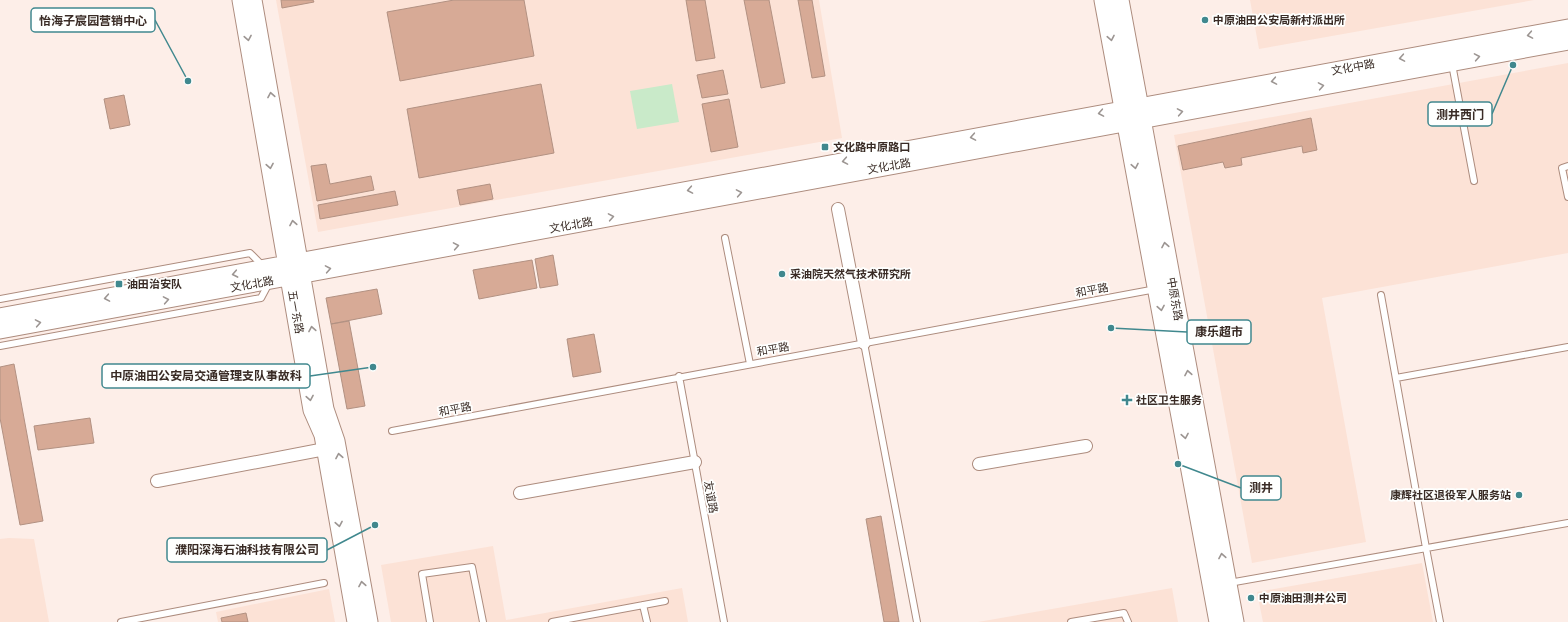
<svg xmlns="http://www.w3.org/2000/svg" width="1568" height="622" viewBox="0 0 1568 622" font-family="'Crimson Pro','Noto Sans SC',serif">
<style>
.built{fill:#fce2d6}
.green{fill:#c9eac9}
.building{fill:#d7aa96;stroke:#b29182}
.lines{fill:none;stroke-linecap:round;stroke-linejoin:round}
.lane-casing{stroke:#ad8c7e;stroke-width:8}
.street-casing{stroke:#ad8c7e;stroke-width:14}
.secondary-casing{stroke:#ad8c7e;stroke-width:19}
.primary-casing{stroke:#ad8c7e;stroke-width:21}
.lane{stroke:#fff;stroke-width:6}
.street{stroke:#fff;stroke-width:12}
.secondary{stroke:#fff;stroke-width:17}
.primary{stroke:#fff;stroke-width:19}
.oneway{stroke:#9c9592}
.poi-dot{fill:#40888e;stroke:#fefffe;stroke-width:1.5}
.labels{text-anchor:middle;stroke-width:3.5;stroke-linejoin:round;paint-order:stroke}
.poi-label{font-size:11px;font-weight:bold;fill:#392b25;stroke:#fefffe;text-anchor:start}
.street-label{font-size:11px;fill:#392b25;stroke:#fefffe}
.leader{fill:none;stroke:#40888e;stroke-width:1.5}
.callout-dot{fill:#40888e;stroke:#fefffe;stroke-width:1.5}
.callout{fill:#fefffe;stroke:#40888e;stroke-width:1.5}
.callout-label{font-size:12px;text-anchor:middle;font-weight:bold;fill:#392b25}
</style>
<rect width="100%" height="100%" fill="#fdeee8"/>
<!-- built -->
<path class="built" d="M276 0H819L842 138 318 232Z
M1250 0H1534L1259 49Z
M1568 63V253L1322 298 1366 542 1252 563 1174 135Z
M9 538 34 539 49 622H0V539Z
M493 546 506 620 682 588 688 622H391L381 565Z
M1422 563 1433 622H1263L1257 592Z
M1172 588 1178 622H978Z
M329 589 335 622H218L216 612Z"/>
<!-- green -->
<path class="green" d="M672 84 679 122 637 129 630 91Z"/>
<!-- building -->
<path class="building" d="M281 0H313L314 2 282 8Z
M454 0H524L534 56 400 81 387 12Z
M686 0H705L715 58 696 61Z
M744 0H769L785 83 761 88Z
M798 0H812L825 76 812 78Z
M723 70 728 94 702 98 697 75Z
M541 84 554 153 419 178 407 109Z
M124 95 130 125 110 129 104 99Z
M729 99 738 147 711 152 702 104Z
M1311 118 1317 150 1303 153 1302 146 1241 158 1242 165 1225 168 1223 162 1183 170 1178 146Z
M326 164 330 184 371 176 374 190 317 201 311 166Z
M490 184 493 199 460 205 457 190Z
M395 191 398 205 320 219 318 205Z
M553 255 558 285 540 288 535 259Z
M532 260 537 288 479 299 473 270Z
M377 289 382 314 331 324 326 298Z
M349 321 365 406 347 409 331 324Z
M594 334 601 372 573 377 567 339Z
M14 364 43 521 20 525 0 418V367Z
M90 418 94 443 38 450 34 426Z
M881 516 899 622H884L866 519Z
M246 613 248 622H222L221 618Z"/>
<g class="lines">
<!-- lane casing -->
<g class="lane-casing">
<path id="lane" d="M1452 64 1474 181
M1568 166 1562 168 1568 197
M725 238 750 364
M1381 295 1426 548 1440 622
M0 299 250 253 263 266
M864 343 917 622
M0 346 261 298 269 283
M679 376 724 622
M1396 378 1568 347
M392 431 1156 289
M1229 583 1568 523
M643 605 647 622
M121 622 324 583
M430 622 422 574 472 567 483 622
M552 622 665 601
M1071 622 1124 613 1128 622"/>
</g>
<!-- street casing -->
<g class="street-casing">
<path id="street" d="M838 209 864 343
M979 464 1086 446
M157 481 325 449
M520 493 695 462"/>
</g>
<!-- secondary casing -->
<g class="secondary-casing">
<path id="secondary" d="M241 0 312 410 323 435 356 622
M253 0 325 409 336 441 369 622
M0 317 1568 28
M0 330 1568 41"/>
</g>
<!-- primary casing -->
<g class="primary-casing">
<path id="primary" d="M1104 0 1219 622
M1119 0 1234 622"/>
</g>
<!-- lane -->
<use href="#lane" class="lane"/>
<!-- street -->
<use href="#street" class="street"/>
<!-- secondary -->
<use href="#secondary" class="secondary"/>
<!-- primary -->
<use href="#primary" class="primary"/>
</g>
<!-- one-way arrows -->
<defs><path id="oneway-chevron" d="M-2-3.5L2.5 0L-2 3.5" fill="none" stroke-width="1.6" stroke-linecap="round" stroke-linejoin="round"/></defs>
<g class="oneway">
<use href="#oneway-chevron" transform="translate(1530 35) rotate(170)"/>
<use href="#oneway-chevron" transform="translate(248 38) rotate(80)"/>
<use href="#oneway-chevron" transform="translate(1111 38) rotate(79)"/>
<use href="#oneway-chevron" transform="translate(1477 57) rotate(-10)"/>
<use href="#oneway-chevron" transform="translate(1402 58) rotate(170)"/>
<use href="#oneway-chevron" transform="translate(1274 81) rotate(170)"/>
<use href="#oneway-chevron" transform="translate(1321 86) rotate(-10)"/>
<use href="#oneway-chevron" transform="translate(271 95) rotate(-100)"/>
<use href="#oneway-chevron" transform="translate(1180 112) rotate(-10)"/>
<use href="#oneway-chevron" transform="translate(1101 113) rotate(170)"/>
<use href="#oneway-chevron" transform="translate(973 137) rotate(170)"/>
<use href="#oneway-chevron" transform="translate(845 161) rotate(170)"/>
<use href="#oneway-chevron" transform="translate(270 166) rotate(80)"/>
<use href="#oneway-chevron" transform="translate(1135 166) rotate(79)"/>
<use href="#oneway-chevron" transform="translate(690 190) rotate(170)"/>
<use href="#oneway-chevron" transform="translate(739 193) rotate(-10)"/>
<use href="#oneway-chevron" transform="translate(611 217) rotate(-10)"/>
<use href="#oneway-chevron" transform="translate(293 223) rotate(-100)"/>
<use href="#oneway-chevron" transform="translate(1165 245) rotate(-100)"/>
<use href="#oneway-chevron" transform="translate(456 246) rotate(-10)"/>
<use href="#oneway-chevron" transform="translate(328 269) rotate(-10)"/>
<use href="#oneway-chevron" transform="translate(235 274) rotate(169)"/>
<use href="#oneway-chevron" transform="translate(107 298) rotate(170)"/>
<use href="#oneway-chevron" transform="translate(166 300) rotate(-10)"/>
<use href="#oneway-chevron" transform="translate(1161 308) rotate(80)"/>
<use href="#oneway-chevron" transform="translate(38 323) rotate(-10)"/>
<use href="#oneway-chevron" transform="translate(312 329) rotate(-100)"/>
<use href="#oneway-chevron" transform="translate(1188 373) rotate(-100)"/>
<use href="#oneway-chevron" transform="translate(310 398) rotate(80)"/>
<use href="#oneway-chevron" transform="translate(1185 436) rotate(80)"/>
<use href="#oneway-chevron" transform="translate(339 456) rotate(-100)"/>
<use href="#oneway-chevron" transform="translate(339 524) rotate(80)"/>
<use href="#oneway-chevron" transform="translate(1222 556) rotate(-100)"/>
<use href="#oneway-chevron" transform="translate(362 584) rotate(-100)"/>
</g>
<!-- markers -->
<g class="poi-dot">
<circle cx="1205" cy="20" r="4"/>
<rect x="821" y="143" width="8" height="8" rx="2"/>
<circle cx="782" cy="274" r="4"/>
<rect x="115" y="280" width="8" height="8" rx="2"/>
<path d="M1125 394h4v4h4v4h-4v4h-4v-4h-4v-4h4z"/>
<circle cx="1519" cy="495" r="4"/>
<circle cx="1251" cy="598" r="4"/>
</g>
<g class="labels">
<!-- poi labels -->
<g class="poi-label">
<text x="1213" y="24">中原油田公安局新村派出所</text>
<text x="833" y="151">文化路中原路口</text>
<text x="790" y="278">采油院天然气技术研究所</text>
<text x="127" y="288">油田治安队</text>
<text x="1136" y="404">社区卫生服务</text>
<text x="1511" y="499" text-anchor="end">康辉社区退役军人服务站</text>
<text x="1259" y="602">中原油田测井公司</text>
</g>
<!-- street labels -->
<g class="street-label">
<text transform="translate(1353 67) rotate(-10)" y="4">文化中路</text>
<text transform="translate(889 166) rotate(-10)" y="4">文化北路</text>
<text transform="translate(571 225) rotate(-10)" y="4">文化北路</text>
<text transform="translate(252 284) rotate(-10)" y="4">文化北路</text>
<text transform="translate(1092 290) rotate(-11)" y="4">和平路</text>
<text transform="translate(1175 299) rotate(80)" y="4">中原东路</text>
<text transform="translate(296 312) rotate(80)" y="4">五一东路</text>
<text transform="translate(773 349) rotate(-10)" y="4">和平路</text>
<text transform="translate(455 409) rotate(-11)" y="4">和平路</text>
<text transform="translate(711 497) rotate(80)" y="4">友谊路</text>
</g>
</g>
<!-- callouts -->
<path class="leader" d="M188 81L155 20M1513 65L1492 114M1111 328L1187 332M373 367L310 376M1178 464L1241 488M375 525L327 550"/>
<g class="callout-dot">
<circle cx="188" cy="81" r="4"/>
<circle cx="1513" cy="65" r="4"/>
<circle cx="1111" cy="328" r="4"/>
<circle cx="373" cy="367" r="4"/>
<circle cx="1178" cy="464" r="4"/>
<circle cx="375" cy="525" r="4"/>
</g>
<g class="callout">
<rect x="31" y="8" width="124" height="24" rx="4"/>
<rect x="1428" y="102" width="64" height="24" rx="4"/>
<rect x="1187" y="320" width="64" height="24" rx="4"/>
<rect x="102" y="364" width="208" height="24" rx="4"/>
<rect x="1241" y="476" width="40" height="24" rx="4"/>
<rect x="167" y="538" width="160" height="24" rx="4"/>
</g>
<g class="callout-label">
<text x="93" y="25">怡海子宸园营销中心</text>
<text x="1460" y="119">测井西门</text>
<text x="1219" y="336">康乐超市</text>
<text x="206" y="380">中原油田公安局交通管理支队事故科</text>
<text x="1261" y="492">测井</text>
<text x="247" y="554">濮阳深海石油科技有限公司</text>
</g>
</svg>
